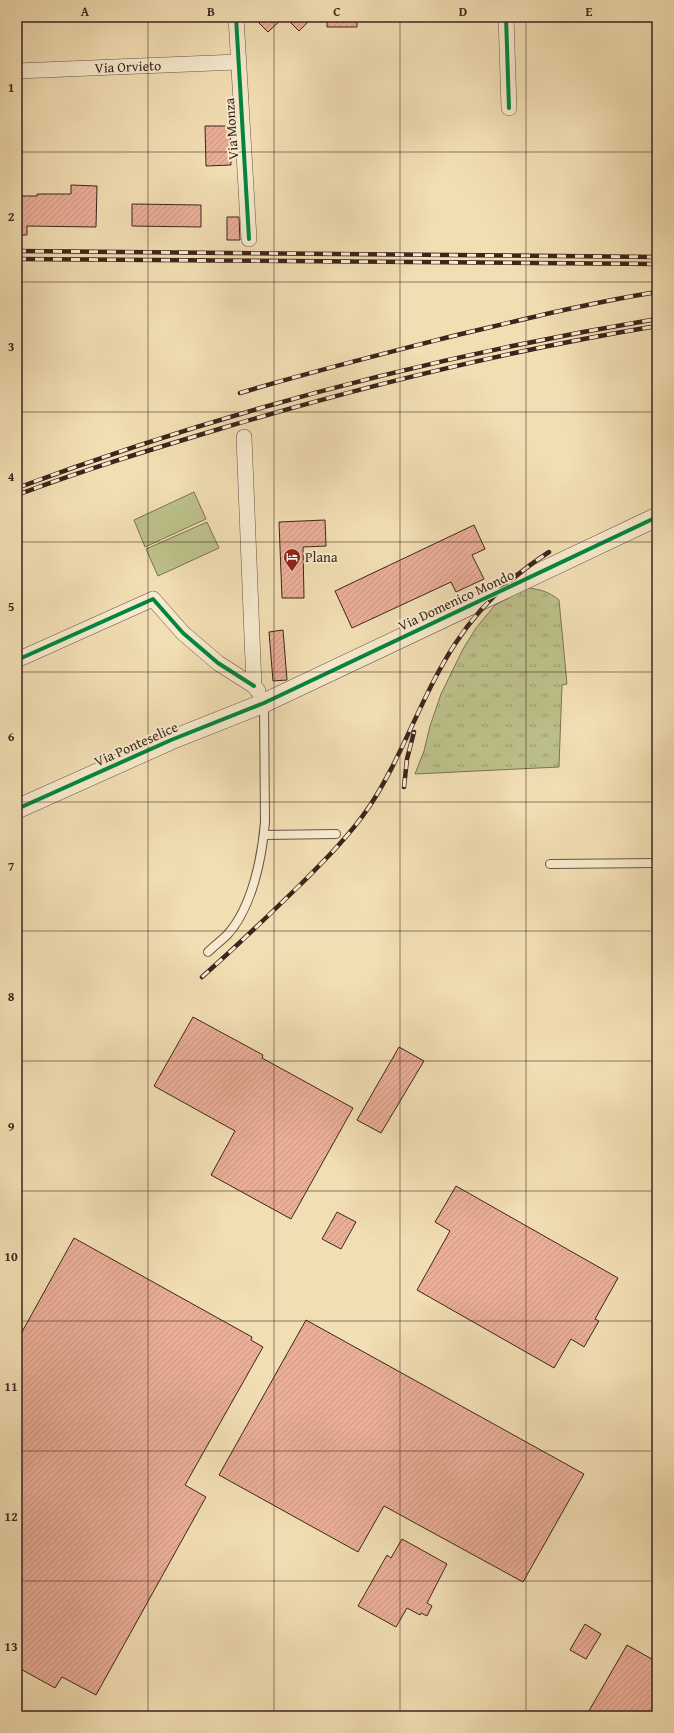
<svg xmlns="http://www.w3.org/2000/svg" width="674" height="1733" viewBox="0 0 674 1733" font-family="'Gentium Book Plus',serif">
<style>
.grass{fill:url(#grass-tufts);stroke:#7c7253}
.park{fill:#bdc08a;stroke:#7c7253}
.building{fill:url(#building-hatch);stroke:#3c251c}
.lines{fill:none;stroke-linecap:round;stroke-linejoin:round}
.service-casing{stroke:#6a5342;stroke-width:10}
.minor-casing{stroke:#6a5342;stroke-width:16}
.tertiary-casing{stroke:#6a5342;stroke-width:20}
.service{stroke:#f7eace;stroke-width:8}
.minor{stroke:#f7eace;stroke-width:15}
.tertiary{stroke:#f7eace;stroke-width:19}
.rail-casing{stroke:#3c251c;stroke-width:4.5}
.rail{stroke:#f7eace;stroke-width:3;stroke-dasharray:9;stroke-linecap:butt}
.cycleway-casing{stroke:#f7eace;stroke-width:6}
.cycleway{stroke:#00873e;stroke-width:4}
.grid{fill:none;stroke:#3c251c;stroke-width:1;stroke-opacity:0.55}
.labels{text-anchor:middle;stroke-width:4;stroke-linejoin:round;paint-order:stroke}
.street-label{font-size:14px;fill:#3c251c;stroke:#f7eace}
.poi-label{font-size:14px;fill:#3c251c;stroke:#f7eace;text-anchor:start}
.neatline{fill:none;stroke:#3c251c;stroke-width:1.5}
.grid-label{font-size:13px;text-anchor:middle;font-weight:bold;fill:#3c251c}
</style>
<defs>
<pattern id="grass-tufts" width="24" height="20" patternUnits="userSpaceOnUse"><rect width="24" height="20" fill="#bdc08a"/><path d="M3 7l-1-3M5 7V3M7 7l1-3M15 17l-1-3M17 17v-4M19 17l1-3" fill="none" stroke="#9b9c70"/></pattern>
<pattern id="building-hatch" width="6" height="6" patternUnits="userSpaceOnUse"><rect width="6" height="6" fill="#eaaf99"/><path d="M-1 1l2-2M0 6l6-6M5 7l2-2" fill="none" stroke="#ca9683"/></pattern>
</defs>
<rect width="100%" height="100%" fill="#f2deb3"/>
<filter id="stains"><feTurbulence type="fractalNoise" baseFrequency=".005" numOctaves="4"/><feColorMatrix values="0 0 0 0 .2 0 0 0 0 .09 0 0 0 0 .02 0 0 0 .5 -.17"/></filter>
<radialGradient id="worn" r=".72"><stop offset=".6" stop-color="#630" stop-opacity="0"/><stop offset="1" stop-color="#630" stop-opacity=".3"/></radialGradient>
<!-- grass -->
<path class="grass" d="M527 588C540 589 549 592 559 600L567 684 562 685 559 767 415 774 424 751 430 726 441 694 463 649 476 628 495 605Z"/>
<!-- park -->
<path class="park" d="M194 492 206 519 145 547 134 520Z
M207 522 219 548 158 576 146 549Z"/>
<!-- building -->
<path class="building" d="M253 17H284L268 32Z
M285 17H313L299 31Z
M327 17H357V27H327Z
M205 126H230L231 165 206 166Z
M71 185 97 186 96 227 27 226V235H17V196H37V194H71Z
M132 204 201 205V227L132 226Z
M227 217H239L240 240H227Z
M325 520 326 546 303 547 304 598H282L279 522Z
M474 525 485 549 472 555 484 579 456 592 451 582 352 628 335 591Z
M283 630 287 680 273 681 269 632Z
M193 1017 263 1055 262 1058 353 1108 291 1219 211 1175 235 1131 154 1086Z
M399 1047 424 1061 381 1133 357 1120Z
M456 1186 618 1278 595 1319 599 1321 584 1347 571 1339 554 1368 417 1290 450 1231 435 1222Z
M337 1212 356 1222 341 1249 322 1239Z
M74 1238 252 1337 251 1340 263 1347 185 1485 206 1497 96 1695 62 1677 55 1688 17 1667V1341Z
M306 1320 584 1474 523 1582 384 1506 358 1552 219 1475Z
M402 1539 447 1564 427 1603 432 1606 427 1616 421 1613 420 1615 407 1608 396 1627 358 1606 387 1555 391 1558Z
M585 1624 601 1634 586 1659 570 1650Z
M627 1645 657 1662V1716H586Z"/>
<g class="lines">
<!-- service casing -->
<g class="service-casing">
<path id="service" d="M264 835 336 834
M550 864 657 863
M208 952C214 946 221 941 227 935 252 908 262 858 265 822L264 703"/>
</g>
<!-- minor casing -->
<g class="minor-casing">
<g id="minor">
<path d="M236 17 249 239"/>
<path d="M506 17 509 108"/>
<path id="s1" d="M17 71 238 62"/>
<path d="M244 437 254 686 258 691"/>
<path d="M17 660 153 599 183 633 218 663 254 686"/>
</g>
</g>
<!-- tertiary casing -->
<g class="tertiary-casing">
<path id="tertiary" d="M17 809 171 740 264 703 657 517"/>
</g>
<!-- service -->
<use href="#service" class="service"/>
<!-- minor -->
<use href="#minor" class="minor"/>
<!-- tertiary -->
<use href="#tertiary" class="tertiary"/>
<!-- rail casing -->
<g class="rail-casing">
<path id="rail" d="M17 251 657 257
M17 259 657 264
M240 393C310 372 382 354 453 336 521 320 588 303 657 292
M17 488C224 411 440 355 657 319
M17 495C86 469 156 448 226 427 368 385 511 350 657 326
M404 787 407 759 414 732
M202 977C236 947 268 916 301 884 325 860 350 835 369 807 403 756 421 696 455 644 479 607 512 576 549 552"/>
</g>
<!-- rail -->
<use href="#rail" class="rail"/>
<!-- cycleway casing -->
<g class="cycleway-casing">
<path id="cycleway" d="M236 17 249 239
M506 17 509 108
M17 660 153 599 183 633 218 663 254 686
M17 809 171 740 264 703 657 517"/>
</g>
<!-- cycleway -->
<use href="#cycleway" class="cycleway"/>
</g>
<!-- grid -->
<path class="grid" d="M148 17V1716M274 17V1716M400 17V1716M526 17V1716M17 152H657M17 282H657M17 412H657M17 542H657M17 672H657M17 802H657M17 931H657M17 1061H657M17 1191H657M17 1321H657M17 1451H657M17 1581H657"/>
<!-- icons -->
<defs>
<g id="hotel-pin" transform="scale(0.9)"><path d="M0 17L-7.5 6A9.5 9.5 0 1 1 7.5 6Z" fill="#8f2418" stroke="#f7eace"/><path d="M-6-4.5h1.5V1H6V5H4.5V3h-9V5H-6ZM-4 0a1.8 1.8 0 1 1 3.6 0ZM.5 0V-2.5h3Q6-2.5 6 0Z" fill="#fff"/></g>
</defs>
<g fill-rule="evenodd">
<use href="#hotel-pin" x="292" y="557"/>
</g>
<g class="labels">
<!-- street labels -->
<g class="street-label">
<text dy="5" stroke="none"><textPath href="#s1" startOffset="111">Via Orvieto</textPath></text>
<text transform="translate(231 129) rotate(-94)" y="5">Via Monza</text>
<text transform="translate(456 600) rotate(-25)" y="5">Via Domenico Mondo</text>
<text transform="translate(136 744) rotate(-24)" y="5">Via Ponteselice</text>
</g>
<!-- poi labels -->
<g class="poi-label">
<text x="305" y="562">Plana</text>
</g>
</g>
<!-- margin -->
<rect width="674" height="1733" fill="none" stroke="#f2deb3" stroke-width="44"/>
<rect x="22" y="22" width="630" height="1689" class="neatline"/>
<g class="grid-label">
<text x="85" y="16">A</text>
<text x="211" y="16">B</text>
<text x="337" y="16">C</text>
<text x="463" y="16">D</text>
<text x="589" y="16">E</text>
<text x="11" y="92">1</text>
<text x="11" y="221">2</text>
<text x="11" y="351">3</text>
<text x="11" y="481">4</text>
<text x="11" y="611">5</text>
<text x="11" y="741">6</text>
<text x="11" y="871">7</text>
<text x="11" y="1001">8</text>
<text x="11" y="1131">9</text>
<text x="11" y="1261">10</text>
<text x="11" y="1391">11</text>
<text x="11" y="1521">12</text>
<text x="11" y="1651">13</text>
</g>
<rect width="100%" height="100%" filter="url(#stains)"/>
<rect width="100%" height="100%" fill="url(#worn)"/>
</svg>
